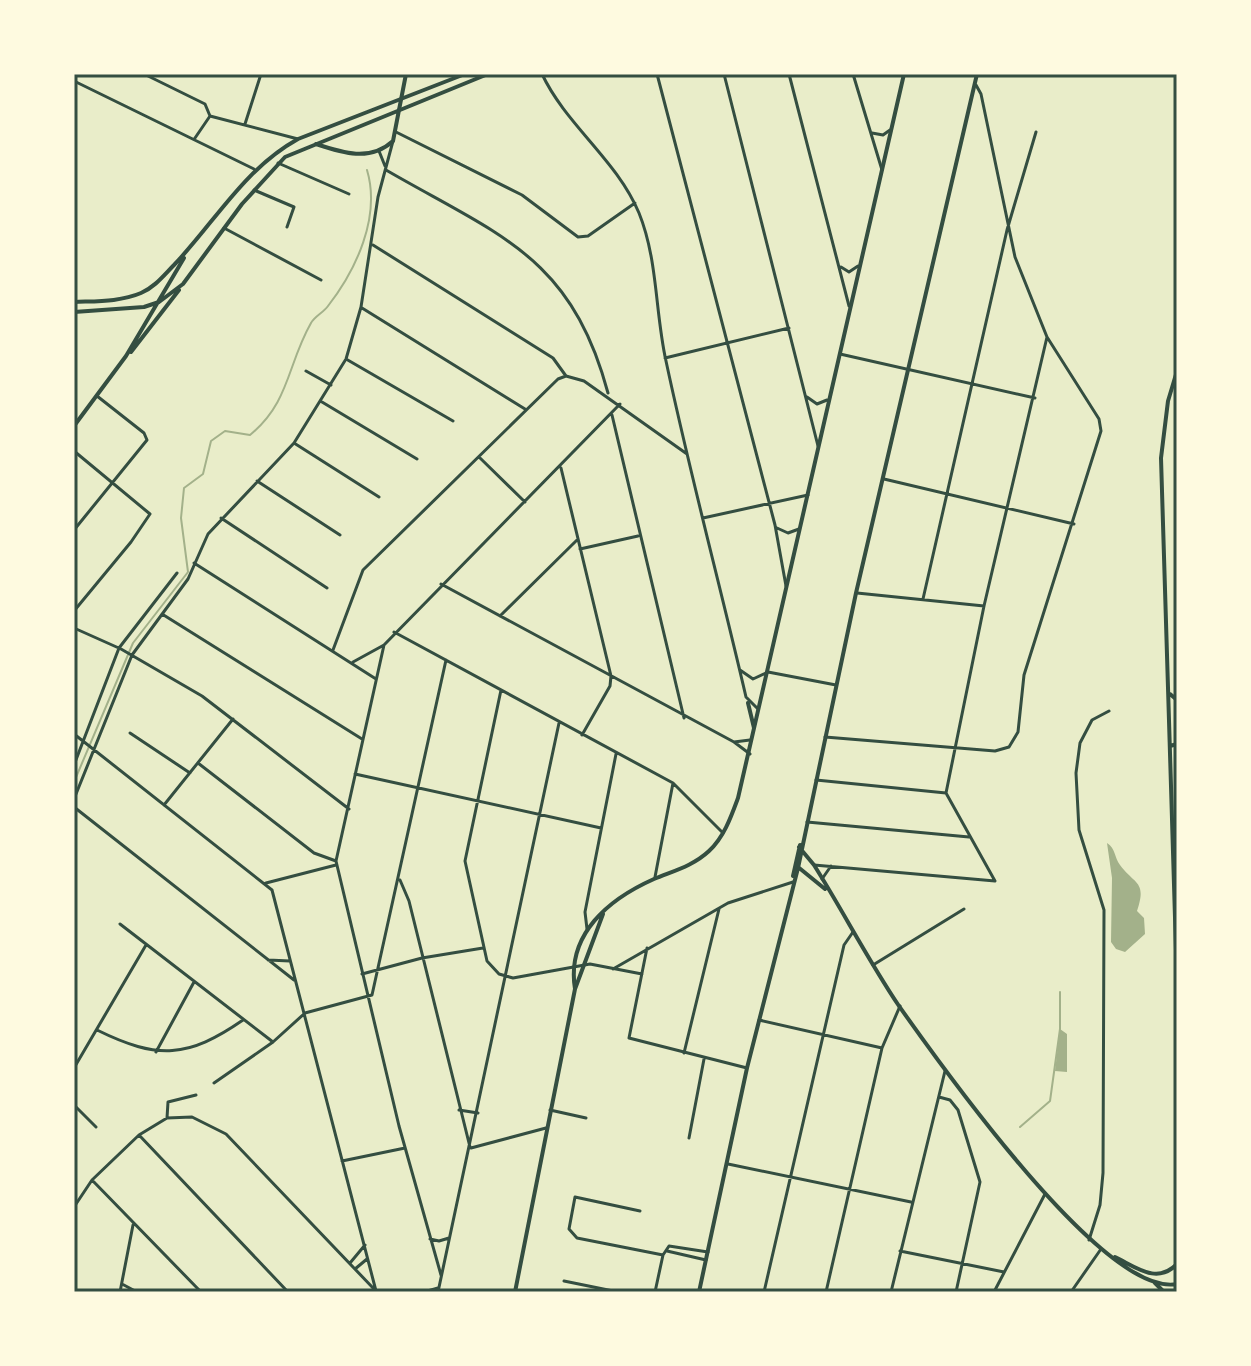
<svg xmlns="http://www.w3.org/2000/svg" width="1251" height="1366" viewBox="0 0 1251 1366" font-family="Arial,sans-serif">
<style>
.water{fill:#a3b18a}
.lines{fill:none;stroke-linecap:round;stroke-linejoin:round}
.stream{stroke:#a3b18a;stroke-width:2}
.minor{stroke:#344e41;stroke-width:3}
.tertiary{stroke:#344e41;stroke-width:4}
.secondary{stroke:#344e41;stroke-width:4}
.neatline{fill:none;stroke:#344e41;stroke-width:3}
</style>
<rect width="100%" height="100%" fill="#e9edc9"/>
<!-- water -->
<path class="water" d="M1107 843C1116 849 1114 857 1120 865 1135 885 1147 881 1137 911L1144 918 1145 934 1125 952 1116 949 1111 942 1112 878Z
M1060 1029 1067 1034V1072L1055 1071Z"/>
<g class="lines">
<!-- stream -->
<path class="stream" d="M332 74 333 76
M74 782 133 643 188 572 181 518 184 488 203 474 211 441 225 431 250 435C290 402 287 365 311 323 315 316 323 313 328 306 356 270 381 217 367 170
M1020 1127 1050 1101 1060 1029V992"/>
<!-- minor -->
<path class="minor" d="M144 74 205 104 210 116
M542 74C566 125 617 160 639 213 658 260 655 312 666 361 690 474 720 585 746 697L758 709
M657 74 775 525 786 586
M724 74 818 446
M789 74 849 306
M853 74 882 170
M74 81 254 169
M210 116 298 139
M245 124 261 74
M396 132 522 195 578 237 588 236 635 203
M872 133 883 135 890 130
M195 138 210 116
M379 151 385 166
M278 163 349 194
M386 170C498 235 571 255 608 393
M254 190 294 207 287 227
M224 228 321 280
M373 245 553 358 566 376
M841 267 849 272 858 266
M362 308 525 409
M840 354 1035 398
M665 358 789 328
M346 359 453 421
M306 371 331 385
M807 397 817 404 827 400
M322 402 417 459
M612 415 684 718
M294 443 379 497
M74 451 150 514 131 542 74 611
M479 457 525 502
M561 468 611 676 610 686 582 735
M884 479 1074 524
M257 481 340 535
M221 518 327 588
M703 518 808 495
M777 528 788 533 799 529
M74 530 147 440 144 433 97 396
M580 549 638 536
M194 563 376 679
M441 584 734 742 750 754
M857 593 984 606
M923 599 1007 230 1036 132
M162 614 362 739
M500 616 577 540
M74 628 121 649 202 696 349 809
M394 632 673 783 723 833
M333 650 363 570 558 379 566 376 584 381 687 454
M353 662 384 645
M740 670 753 679 768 672 836 685
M501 690 465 861 487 961 499 974 513 978 590 964 642 974
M130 733 190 773
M74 734 272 890 376 1291
M825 737 995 751 1009 747 1018 732 1024 675 1101 431 1099 419 1047 337 1015 257 981 94 976 85
M734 742 750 740
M198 763 314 853 336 861
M74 765 119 648 177 573
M355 774 601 828
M816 780 946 793
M74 799 132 655 188 579 208 534 294 443 346 359 361 307 378 197 393 141
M164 805 233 719
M74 807 294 980
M807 822 969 837
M814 865 995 881 946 793 984 606 1047 337
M655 877 673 783
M822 879 831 866
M400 880 409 901 470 1147
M266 883 336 865
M120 924 273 1042
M587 929 585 912 616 754
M647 948 629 1038 747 1068
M268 960 290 961
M873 965 964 909
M613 969 728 903 793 882
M362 974 422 958 483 948
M759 1020 882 1048
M97 1030C158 1060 188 1058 243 1020
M156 1052 194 982
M684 1053 719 909
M74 1068 146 945
M214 1083 273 1042 305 1013 372 995 446 660
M939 1097 950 1100 958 1110 980 1182 956 1292
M74 1105 96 1127
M459 1110 478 1113
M550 1110 586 1118
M167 1118 168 1102 196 1095
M139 1135 288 1292
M689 1138 704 1059
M471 1148 546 1128
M342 1161 405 1148
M728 1164 911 1202
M92 1180 201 1292
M74 1207 92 1180 139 1135 167 1118 192 1117 226 1134 374 1289
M640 1211 575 1197 569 1229 577 1238 663 1255
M430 1239 439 1241 449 1238
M1089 1240 1100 1205 1103 1173 1104 910 1079 830 1076 773 1080 743 1092 720 1109 711
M667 1251 706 1260
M900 1251 1004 1272
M350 1263 365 1245
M355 1269 367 1259
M441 1275 399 1126 336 861 384 645 620 404
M564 1281 618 1292
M122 1284 137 1292
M120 1292 133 1225
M424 1292 438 1288
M438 1292 559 723
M655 1292 663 1255 669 1246 708 1252
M669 1292H681
M764 1292 844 945 853 932
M826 1292 882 1048 900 1006
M891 1292 945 1071
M994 1292 1045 1194
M1071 1292 1101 1249
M1115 1292 1116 1291"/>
<!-- tertiary -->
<path class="tertiary" d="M399 110 406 74
M748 703 754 728
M799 847 814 865C843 911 868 960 899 1006 940 1064 1105 1298 1177 1284
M798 867 825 889
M793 876 800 845
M575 989C566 934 609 899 654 879 673 871 693 866 709 851 724 837 731 817 738 798L904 74
M1115 1257C1136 1267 1157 1285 1177 1264
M515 1292 575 989 603 914
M699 1292 747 1068 798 868 856 593 977 74"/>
<!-- secondary -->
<path class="secondary" d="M316 144C343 153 370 162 393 141L399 110
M74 302C96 301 120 302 141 293 155 287 164 275 174 265 215 222 244 169 298 139L465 74
M74 312 144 307 159 302 183 284 242 204 285 157 488 74
M131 352 179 290
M1177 371 1168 401 1161 458 1177 983
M74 426 126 356 184 258
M1170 694 1177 700
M1170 746 1177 744
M1155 1283 1164 1292"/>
</g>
<!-- border -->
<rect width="1251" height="1366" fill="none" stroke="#fefae0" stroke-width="152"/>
<rect x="76" y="76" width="1099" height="1214" class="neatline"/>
</svg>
